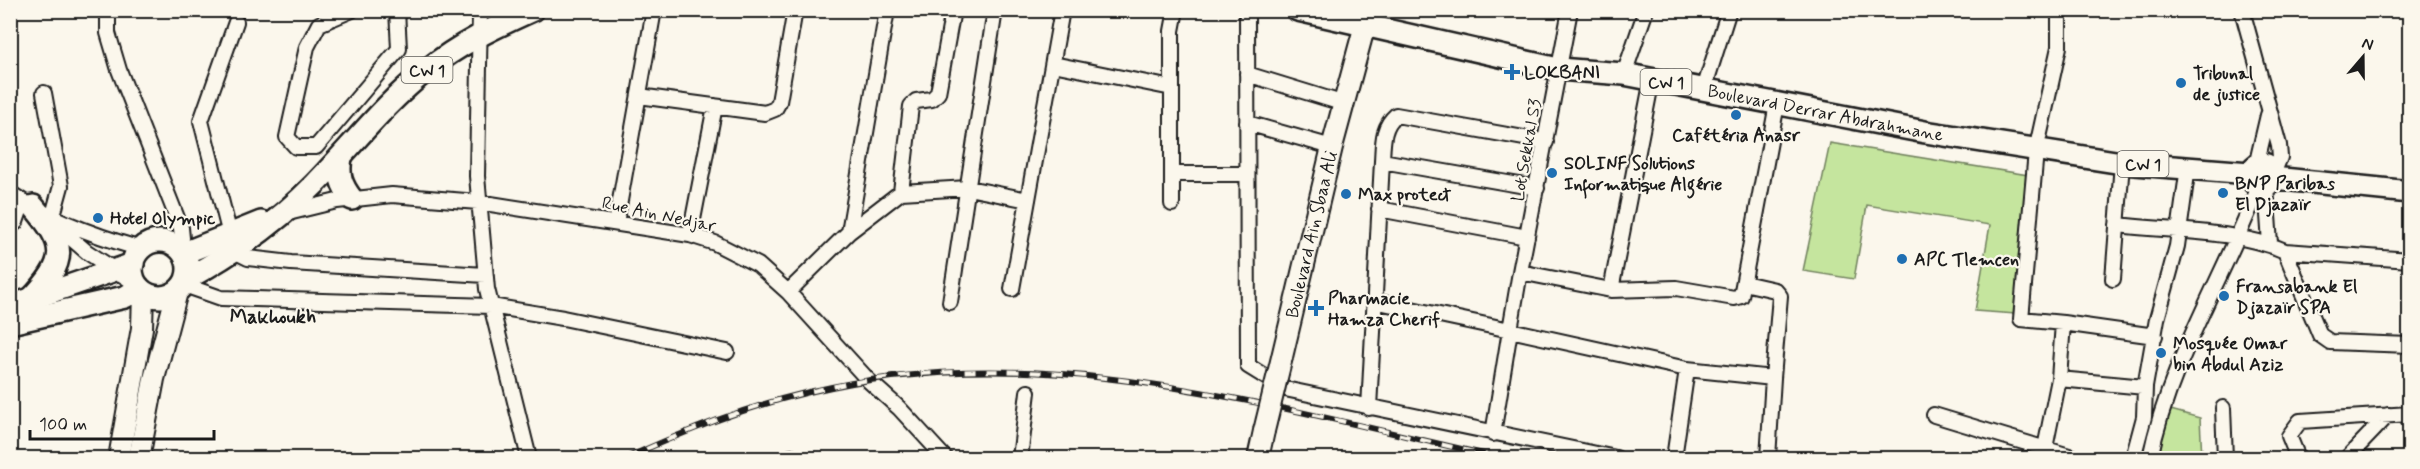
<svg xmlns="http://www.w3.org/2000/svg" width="2420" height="469" viewBox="0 0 2420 469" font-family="Mynerve,sans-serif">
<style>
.built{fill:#e5e5ec}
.green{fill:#c5e59e;stroke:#70805d;stroke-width:1.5}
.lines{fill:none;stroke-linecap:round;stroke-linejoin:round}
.street-casing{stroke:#1c1c1c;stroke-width:18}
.secondary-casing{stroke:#1c1c1c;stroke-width:24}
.primary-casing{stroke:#1c1c1c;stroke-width:26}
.street{stroke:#fbf7ec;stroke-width:14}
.secondary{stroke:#fbf7ec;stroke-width:20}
.primary{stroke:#fbf7ec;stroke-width:21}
.rail-casing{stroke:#1c1c1c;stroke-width:6}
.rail{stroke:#fbf7ec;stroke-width:4;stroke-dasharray:11;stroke-linecap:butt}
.secondary-bridge-casing{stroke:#1c1c1c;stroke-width:24;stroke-linecap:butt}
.secondary-bridge{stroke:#fbf7ec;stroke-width:20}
.poi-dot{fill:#1f6fb2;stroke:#fbf7ec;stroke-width:2}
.labels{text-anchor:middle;stroke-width:4.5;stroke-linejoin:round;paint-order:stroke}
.shield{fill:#fbf7ec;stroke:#5f5e5a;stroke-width:1.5}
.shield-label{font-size:16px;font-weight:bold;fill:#1c1c1c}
.poi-label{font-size:18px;font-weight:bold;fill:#1c1c1c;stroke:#fbf7ec;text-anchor:start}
.street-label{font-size:18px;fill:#1c1c1c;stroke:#fbf7ec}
.neighbourhood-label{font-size:20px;font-weight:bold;fill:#1c1c1c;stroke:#fbf7ec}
</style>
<rect width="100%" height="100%" fill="#fbf7ec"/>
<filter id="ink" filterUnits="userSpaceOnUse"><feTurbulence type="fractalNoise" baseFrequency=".0167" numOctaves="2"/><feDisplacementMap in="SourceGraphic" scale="12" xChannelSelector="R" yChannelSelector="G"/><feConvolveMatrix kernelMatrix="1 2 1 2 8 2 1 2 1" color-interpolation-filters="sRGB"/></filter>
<g filter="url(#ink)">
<!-- built -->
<path class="built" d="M1368 455 1431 457 1440 458H1364Z"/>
<!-- green -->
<path class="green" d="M1830 143 2028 175 2016 314 1975 311 1990 225 1867 205 1854 279 1803 271Z
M2167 409 2200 418 2202 458H2155Z"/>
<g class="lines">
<!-- street casing -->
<g class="street-casing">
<path id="street" d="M108 10V33L119 70 181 228 182 238 178 247
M352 10 319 24 307 47 287 137 296 147H316L399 49 397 10
M480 10 477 176 487 289 529 458
M1247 10 1248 366 1285 389 1616 458
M1570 10 1520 272 1611 290 1652 79
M2059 10V47L2036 151 2021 319 2063 323 2155 336
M2242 10 2279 145 2280 157 2273 174
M1053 64 1172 88
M1247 74 1345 104
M1624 74 1646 10
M1704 89 1729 10
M44 93 61 186 53 215
M639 96 765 113 775 109 779 102 795 10
M1247 123 1332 147
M2256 166 2268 115
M1172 174H1247
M2266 186 2270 244
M1537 188 1382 161C1383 143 1382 127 1396 115L1546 142
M901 192 911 106 916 101 932 99 938 93 953 10
M10 193C46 218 99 237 141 249
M1172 204V31L1176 10
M1379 209 1527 237
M288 213 337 201 392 195 478 202 690 235 715 243 758 265 788 292 869 381 899 408 945 458
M51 221 87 252 135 283
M616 223 654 10
M2117 225C2170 231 2237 230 2285 251L2410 260
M10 227 16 222 23 202
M849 232 901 192 968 188 1028 200
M230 235 201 121 236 22
M690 235 715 106
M234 251 248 258 291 263 485 275
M2285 251 2320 335 2330 342 2410 345
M1520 272 1510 330 1687 369 1674 458
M2113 279 2122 163
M1744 283 1775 290 1780 296 1773 378
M184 285 221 298 491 306 563 318 727 352
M1012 289 1062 10
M1611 290 1676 288 1734 298 1741 296 1777 104
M788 292 849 232 887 10
M1374 301 1510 330 1493 434
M950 302 995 10
M1687 369 1773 378 1768 458
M2059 379 2145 387
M1369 408 1382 161
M2223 408 2225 458
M1934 415 2076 458
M787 458 792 457
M1020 458 1028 392
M2043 458 2059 379 2063 323
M2133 458 2144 417 2145 387 2157 319 2177 246 2188 167
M2150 458C2169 363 2224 277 2259 186
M2298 458 2289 436 2300 421 2410 414
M2347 458 2388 415"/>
</g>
<!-- secondary casing -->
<g class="secondary-casing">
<g id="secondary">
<path id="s1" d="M1282 357 1332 147 1369 10"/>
<path d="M119 458 142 328 143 292"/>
<path d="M139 458 154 379 177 292"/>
<path d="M1258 458 1264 431"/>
</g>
</g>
<!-- primary casing -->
<g class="primary-casing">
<g id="primary">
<path id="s2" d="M1298 10 1558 69 1624 74 1925 132 2122 163 2250 173"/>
<path d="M341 157C338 175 341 185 352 199"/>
<circle cx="2262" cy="175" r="11"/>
<path d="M2273 178 2410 192"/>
<circle cx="160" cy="269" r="28"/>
<path d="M184 253 261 222"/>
<path d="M188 278C234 253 278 222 315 184 352 146 385 103 427 70 459 44 495 27 533 10"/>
<path d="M31 299C68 260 67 246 33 206"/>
<path d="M10 306 133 264"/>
<path d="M10 323 125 297 139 288"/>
</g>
</g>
<!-- street -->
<use href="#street" class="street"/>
<!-- secondary -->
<use href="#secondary" class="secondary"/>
<!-- primary -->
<use href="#primary" class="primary"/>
<!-- rail casing -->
<g class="rail-casing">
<path id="rail" d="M626 458C686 431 745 407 809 392 1041 335 1275 408 1501 458"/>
</g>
<!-- rail -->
<use href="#rail" class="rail"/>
<!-- secondary-bridge casing -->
<g class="secondary-bridge-casing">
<path id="secondary-bridge" d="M1264 431 1282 357"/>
</g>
<!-- secondary-bridge -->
<use href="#secondary-bridge" class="secondary-bridge"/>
</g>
</g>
<!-- markers -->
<g class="poi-dot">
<path d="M1509 63h6v6h6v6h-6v6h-6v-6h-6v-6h6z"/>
<circle cx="2181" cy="83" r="6"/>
<circle cx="1736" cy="115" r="6"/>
<circle cx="1552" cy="173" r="6"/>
<circle cx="2223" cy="193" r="6"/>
<circle cx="1346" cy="194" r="6"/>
<circle cx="98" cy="218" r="6"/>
<circle cx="1902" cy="259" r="6"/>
<circle cx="2224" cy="296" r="6"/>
<path d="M1313 299h6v6h6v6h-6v6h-6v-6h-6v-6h6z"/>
<circle cx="2161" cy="353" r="6"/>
</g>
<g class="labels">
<!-- shield labels -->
<g class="shield">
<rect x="401.5" y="57" width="51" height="26" rx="4.5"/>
<rect x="1640.5" y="69" width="51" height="26" rx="4.5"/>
<rect x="2117.5" y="151" width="51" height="26" rx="4.5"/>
</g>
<g class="shield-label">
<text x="427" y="76">CW 1</text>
<text x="1666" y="88">CW 1</text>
<text x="2143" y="170">CW 1</text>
</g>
<!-- poi labels -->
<g class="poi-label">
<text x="1524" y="78">LOKBANI</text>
<text x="2193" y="79">Tribunal<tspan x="2193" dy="21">de justice</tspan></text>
<text x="1736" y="141" text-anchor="middle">Cafétéria Anasr</text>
<text x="1564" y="169">SOLINF Solutions<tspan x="1564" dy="21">Informatique Algérie</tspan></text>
<text x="2235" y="189">BNP Paribas<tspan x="2235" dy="21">El Djazaïr</tspan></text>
<text x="1358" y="200">Max protect</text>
<text x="110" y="224">Hotel Olympic</text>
<text x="1914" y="265">APC Tlemcen</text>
<text x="2236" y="292">Fransabank El<tspan x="2236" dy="21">Djazaïr SPA</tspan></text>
<text x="1328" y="304">Pharmacie<tspan x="1328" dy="21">Hamza Cherif</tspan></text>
<text x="2173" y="349">Mosquée Omar<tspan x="2173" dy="21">bin Abdul Aziz</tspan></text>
</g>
<!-- street labels -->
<g class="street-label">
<text dy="6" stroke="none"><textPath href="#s2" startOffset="538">Boulevard Derrar Abdrahmane</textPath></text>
<text transform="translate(1526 150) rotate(-80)" y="6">Lot Sekkal S3</text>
<text transform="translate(659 214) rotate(12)" y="6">Rue Ain Nedjar</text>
<text dy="6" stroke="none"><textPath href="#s1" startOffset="126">Boulevard Aïn Sbaa Ali</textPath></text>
</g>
<!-- neighbourhood labels -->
<g class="neighbourhood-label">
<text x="273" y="323">Makhoukh</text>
</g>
</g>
<!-- margin -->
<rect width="2420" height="469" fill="none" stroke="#fbf7ec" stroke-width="36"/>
<rect x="18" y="18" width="2384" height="433" fill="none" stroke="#1c1c1c" stroke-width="2" filter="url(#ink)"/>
<!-- north arrow -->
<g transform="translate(2363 57) rotate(20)" stroke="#fbf7ec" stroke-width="4.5" paint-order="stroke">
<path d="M0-4.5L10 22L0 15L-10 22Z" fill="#1c1c1c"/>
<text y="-9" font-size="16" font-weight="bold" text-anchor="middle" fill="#1c1c1c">N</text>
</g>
<!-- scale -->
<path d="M30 430v9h184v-9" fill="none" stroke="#1c1c1c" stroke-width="3"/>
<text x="39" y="430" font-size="18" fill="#1c1c1c" stroke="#fbf7ec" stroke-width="4.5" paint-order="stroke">100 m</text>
</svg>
